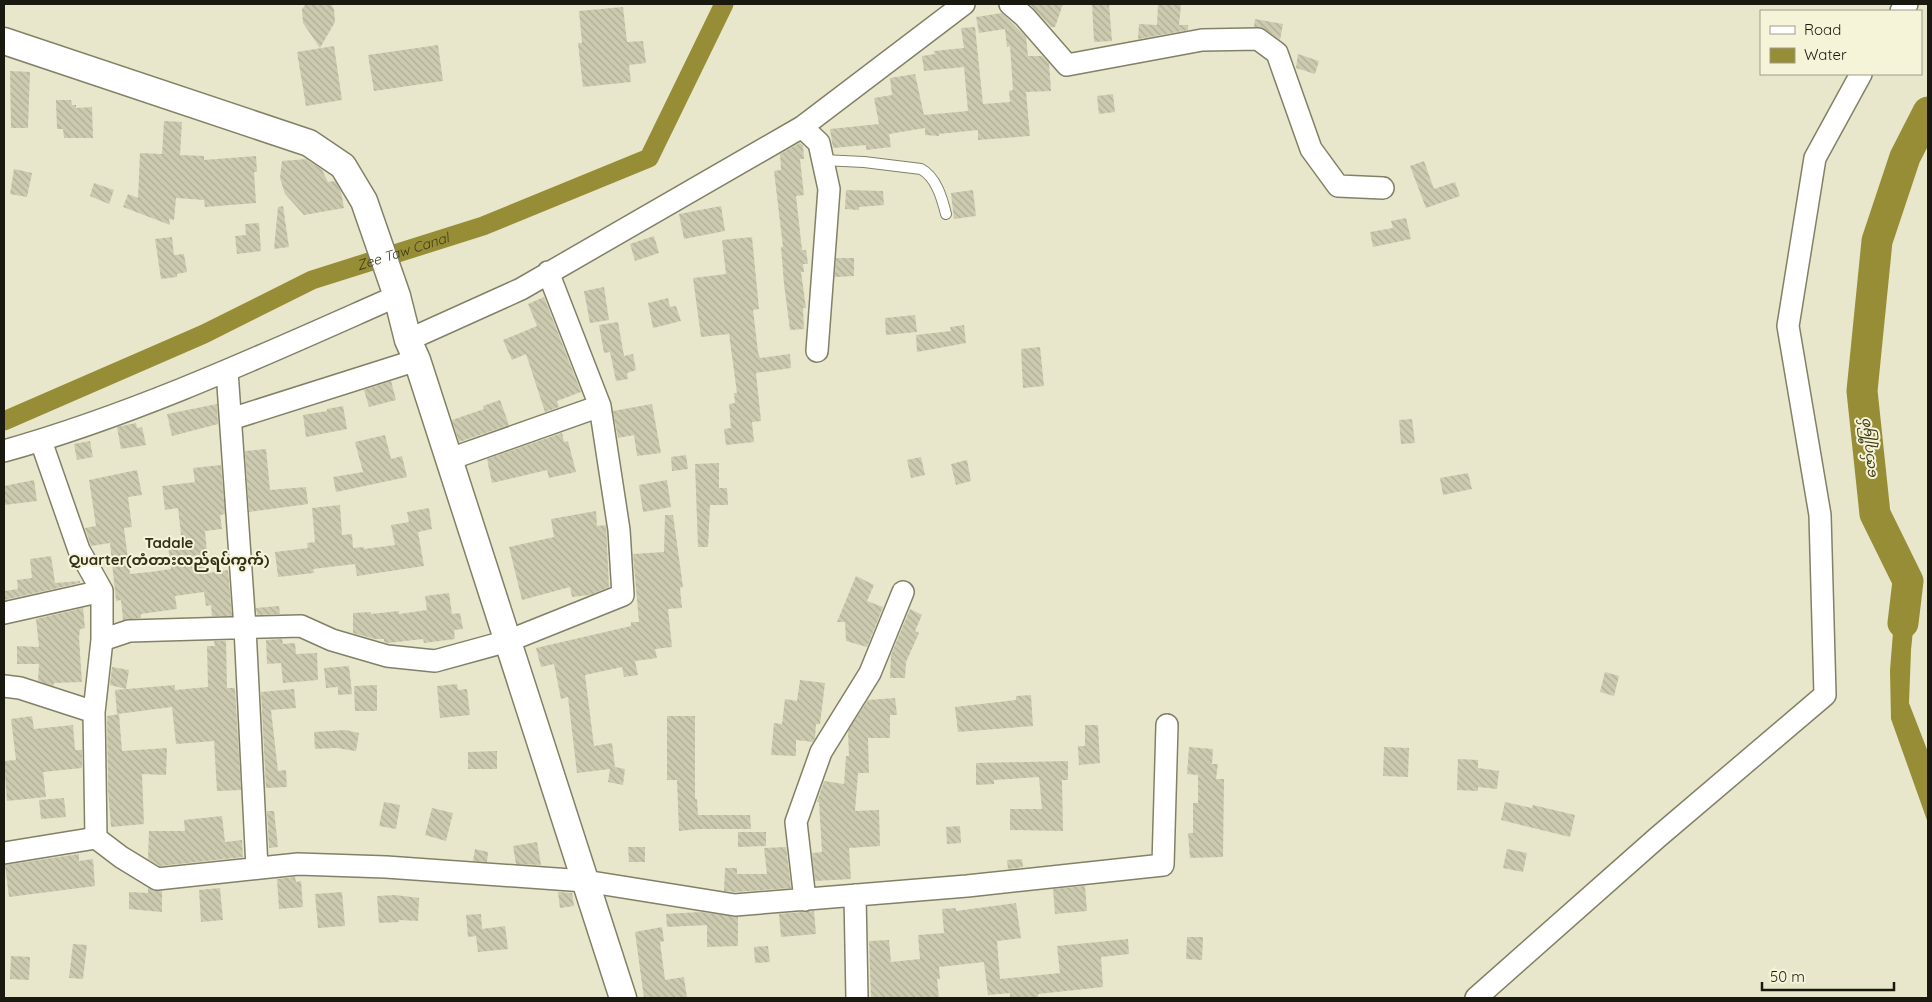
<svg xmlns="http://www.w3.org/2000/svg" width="1932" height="1002" viewBox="0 0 1932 1002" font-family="Quicksand,'Noto Sans Myanmar',sans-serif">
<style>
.water{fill:#968d36}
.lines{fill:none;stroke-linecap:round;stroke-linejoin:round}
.canal{stroke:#968d36;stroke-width:19}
.river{stroke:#968d36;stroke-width:31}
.building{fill:url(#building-back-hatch)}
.service-casing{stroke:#828067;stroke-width:12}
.minor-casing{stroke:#828067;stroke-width:24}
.tertiary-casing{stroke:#828067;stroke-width:29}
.service{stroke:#fff;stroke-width:10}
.minor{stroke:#fff;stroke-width:21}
.tertiary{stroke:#fff;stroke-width:26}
.labels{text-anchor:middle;stroke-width:4;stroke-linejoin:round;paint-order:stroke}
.water-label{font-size:14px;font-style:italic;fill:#403c17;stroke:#f6f4d8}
.quarter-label{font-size:15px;font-weight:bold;fill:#323019;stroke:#f6f4d8}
</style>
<defs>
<pattern id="building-back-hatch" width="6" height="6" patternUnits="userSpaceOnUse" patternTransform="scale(1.25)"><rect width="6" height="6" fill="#cccaaf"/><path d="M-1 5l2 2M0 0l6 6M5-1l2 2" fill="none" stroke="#afad96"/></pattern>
</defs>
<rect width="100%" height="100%" fill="#e9e7cb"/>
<!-- water -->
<path class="water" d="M1918 580 1911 650 1909 703 1928 752V823L1891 719 1890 670 1897 583Z"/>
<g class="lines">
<!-- canal -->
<path class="canal" id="s1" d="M4 421 204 334 312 280 483 226 649 158 724 4"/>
<!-- river -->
<path class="river" d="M1903 623 1908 581 1875 514 1862 391 1877 241 1905 157 1928 112"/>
</g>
<!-- building -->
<path class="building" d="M306 4H331L334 9 335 22 320 48 303 23 302 9Z
M1029 4H1063L1055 27H1051Z
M1092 4H1109L1112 41 1094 42Z
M1158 4 1181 5 1179 25H1188V30L1138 39 1139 24 1157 25Z
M623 7 627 42 643 41 646 63 629 65 631 82 583 87 578 43H582L579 11Z
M1002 13 1026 37 1028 56H1042L1049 63 1051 91 1026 92 1030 136 978 140V130L939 134V136L925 135V128L889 134 891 147 866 150V145L833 148 830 129 879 124 874 98 892 95 890 78 915 74 924 115 968 111 964 67 924 71 922 56 935 54 934 51 964 48 961 28 975 27 983 104 1010 102 1009 91 1013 90 1010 46 1007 47 1005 29 979 33 976 17Z
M1255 19 1283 24 1280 40 1265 29 1254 27Z
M438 45 443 81 374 91 368 55Z
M334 46 342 100 306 106 297 52Z
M1298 54 1319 61 1315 74 1296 68Z
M10 71 30 72 28 128H11Z
M1113 94 1115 112 1099 114 1097 96Z
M56 100H71L72 105H76V108L92 107 93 138H64L63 129H57Z
M164 121 182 122 180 155 204 156V160L256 156 257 172H254L256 203 205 207 204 200 176 198 174 220 169 219 170 225 123 207 128 194 138 198 140 153 162 154Z
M800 143 803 145 804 159H800L804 195 796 196 802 250H806L808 264H803L804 272H801L806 308H803L804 329 790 330 784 284 781 247H783L774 171 781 170 780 154Z
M306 159 322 170 328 182 335 181 341 192 344 208 304 215 285 194 280 178 282 161Z
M1424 161 1434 189 1455 182 1460 196 1426 208 1410 166Z
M14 169 32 173 27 197 10 194Z
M94 183 114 190 109 204 90 196Z
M846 190 883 191 884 205 859 207V210L845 209Z
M973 190 976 216 954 219 951 193Z
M283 206 289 247 274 249 278 207Z
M721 206 725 231 684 239 679 214Z
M1406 218 1411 239 1373 247 1370 232 1393 228 1391 221Z
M259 223 261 251 237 254 235 236 246 235 245 224Z
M654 236 659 253 635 261 630 244Z
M172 237 174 255 184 254 187 272 177 274V277L161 279 155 239Z
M752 237 759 309 753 310 758 352 760 358 790 354 791 368 756 373 761 421 752 422 754 442 726 445 724 429 731 428 729 404 735 403 734 393H737L729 334 701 337 693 278 726 274 722 240Z
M836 258H854V276L835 277Z
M604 287 609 320 590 323 584 291Z
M544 297 581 392 557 401 559 407 545 412 526 354 512 360 503 340 537 326 528 304Z
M668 298 670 307 676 306 681 321 653 328 648 303Z
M915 315 917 332 886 335 885 318Z
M618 322 624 356 633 354 636 370 627 373 628 379 616 381 610 352 604 353 599 325Z
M964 325 966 343 917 352 916 335 951 331 950 327Z
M1040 347 1044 386 1023 388 1021 349Z
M391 381 396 400 369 407 364 390Z
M500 400 509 425 459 442 452 420 484 409 483 406Z
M217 404 218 424 172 436 167 414Z
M652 404 661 453 637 456 634 435 618 438 613 411Z
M343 406 347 429 306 437 303 415 327 411V409Z
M1412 419 1415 443 1401 444 1399 420Z
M136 423 137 428 142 427 146 445 121 449 117 427Z
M562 433 564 442 568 441 576 472 549 478 547 470 492 483 487 459Z
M385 435 391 459 402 456 407 477 336 492 333 477 363 472 355 442Z
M90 441 93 457 77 460 74 444Z
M266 449 270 490 306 487 308 504 249 512 245 451Z
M686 455 688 469 672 471 671 457Z
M921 457 925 475 911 478 907 460Z
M967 460 971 481 956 485 951 464Z
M719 463V488H727L728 505H710L708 547H698L695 464Z
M221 465 225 514 220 515 222 529 205 531 209 573 228 570 232 616H212L211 605 206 606 204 592 175 596 177 609 141 614V618L123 620 121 600 116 601 110 543 91 546 85 528 96 526 89 480 137 470 142 495 128 497 132 527 124 528 130 574 150 572 171 569 168 545 182 543 178 508 165 510 162 486 195 482 193 468Z
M1468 473 1472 489 1443 495 1440 478Z
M34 480 37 501 4 505V486Z
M667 480 671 507 643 512 639 485Z
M340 505 342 535 352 534 353 548 364 547V549L395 545 391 525 409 522 407 512 429 508 432 529 418 532 424 566 357 576 355 564 313 569 314 573 278 577 275 552 308 548 307 543 315 542 312 508Z
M596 511 597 526 606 525 609 587 590 595 572 597 570 587 522 600 509 547 554 537 551 519Z
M665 515H673L683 587 680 588 682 608 668 609 672 647 655 649 657 658 635 661 638 675 624 677 622 667 585 675 594 746 612 743 615 767 625 769 623 785 608 782 610 769 577 773 568 697 561 699 554 664 541 667 536 648 631 626V622H639L633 554 664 552Z
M51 556 55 583 80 581V583L4 600V591L18 589 17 580 32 578 30 559Z
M856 576 874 585 867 601 883 607 867 647 846 641 845 622H837Z
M449 593 452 614 460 613 463 629 454 630 455 639 424 643 423 639 388 643 384 642V639H375L353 633V613L371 612V614L399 611V614L427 610 425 596Z
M279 606 280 614 257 615 256 608Z
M83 608 85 628 80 629 79 638 82 682 54 683 53 686 38 681 39 664H17V646L39 647 36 619Z
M910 609 922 615 915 631 919 633 906 662 905 678H890L891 655Z
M282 639 283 644 295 643 296 654 317 653 318 680 283 683 281 663 267 664 266 640Z
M214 641H226L227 688H235L241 790 217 791 214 741 176 744 172 707 117 714 115 690 175 685V690L208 687 207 646H215Z
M349 666 352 694 338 695V687L326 688 324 668Z
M112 667 129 670 126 689 110 685Z
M1605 672 1619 676 1614 696 1600 692Z
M800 680 825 683 820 724H816L815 738 813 742 796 740V756L771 755 774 723 782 724 785 699 797 701Z
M457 684 458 690 467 689 470 715 440 718 437 686Z
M377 685V711H355L354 686Z
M294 689 296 708 271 710 278 771 286 770 287 787 266 788 261 692Z
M1031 695 1033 726 958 732 955 707 1016 700V696Z
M895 698 897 715H890V738H868L869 773H858L855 811 879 810 880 846 849 848 851 879 815 881 812 853 822 852 819 802H817L824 781 844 784 846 756H849L848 731 868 700Z
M119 714 122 751 167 748 166 775 142 774 144 824 111 827 108 790 107 716Z
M32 716 34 729 73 725 75 750H82V768L43 772 46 797 7 801 4 761 16 760 11 719Z
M667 716H695V799H697L698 815H750L751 829H698L679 831 677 780H667Z
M1085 725H1098L1100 763 1079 765 1078 746H1085Z
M345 730 359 733 356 751 337 748 315 749 314 732Z
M1189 747 1213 749 1212 764H1218L1216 779H1224L1223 857 1190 858 1188 833H1193V803H1198V775L1187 774Z
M1384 747 1409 748 1408 777 1383 776Z
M497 751V769H468V752Z
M1458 759 1478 760V768L1499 771 1497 789 1478 787V791L1457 790Z
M1068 761V780H1062L1063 831 1010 830V809H1042L1039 777 994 780V784L976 785V763Z
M64 798 66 817 41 819 39 800Z
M384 802 400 805 396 829 379 826Z
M1505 802 1532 808 1533 805 1575 815 1570 837 1501 820Z
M432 808 453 813 446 841 425 835Z
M267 811H274L278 847 269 848Z
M222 816 225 842 242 840 243 857 160 866 148 859 149 831H185L184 820Z
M960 826 961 843 947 844 946 827Z
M738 832H766V846L738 847Z
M537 842 541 865 516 864 513 846Z
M628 847H645V862H629Z
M786 847 791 888 735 892 724 891 725 868H737V874H767L764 848Z
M475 849 488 852 487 862 473 861Z
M1507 849 1527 853 1523 872 1503 868Z
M79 854V861L93 859 95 886 9 897 5 865Z
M1022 859 1023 867 1008 869 1007 860Z
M295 877 296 882 301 881 303 907 279 909 277 879Z
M1085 886 1087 911 1055 914 1053 889Z
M148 888 162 891V912L129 909V892L148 893Z
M220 888 223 920 201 922 199 890Z
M342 892 345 926 318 928 315 894Z
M558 892 572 893 574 906 560 908Z
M395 895 419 898 418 921 399 920V922L379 923 377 896Z
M1016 903 1021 938 997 941 1000 979 1060 973 1057 946 1128 939 1129 954 1101 957 1103 987 1038 994V998H1010V993L988 995 984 962 939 967 940 979H937L939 998H871L869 941 889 940 891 962 920 959 918 935 944 933 942 909 956 908V911Z
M814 911 816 934 781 937 779 914Z
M700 912 738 917V946L707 947V925L667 927 666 914Z
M481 914 482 929 505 926 508 949 478 952 476 936 468 937 466 915Z
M662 927 664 941 660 942 665 980 684 977 687 998H644L635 932Z
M1187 937H1203L1202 960 1186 959Z
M73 944 87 945 83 979 69 978Z
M768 946 770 962 755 963 754 947Z
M11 956 30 957 29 980 10 979Z"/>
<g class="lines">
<!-- service casing -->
<g class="service-casing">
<path id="service" d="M822 160 864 162 921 169C936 177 942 198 946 214"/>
</g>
<!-- minor casing -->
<g class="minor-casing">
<path id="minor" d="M1010 4 1025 17 1067 65 1202 40 1258 39 1277 53 1311 149 1338 186 1383 188
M1901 11 1907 4
M802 127 819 143 829 189 817 351
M408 340 521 289 802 127 964 4
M227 371 245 628 257 868
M231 419 417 360
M41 441 79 550 102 591V640L94 712 96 838 121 857 157 879 298 864 386 867 585 881 735 905 967 886 1163 865 1167 725
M4 451C139 413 268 353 397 296
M450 459 600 406
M4 613 102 591
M102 640 129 631 301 626 332 640 387 656 435 661 508 641 623 595 619 530 600 406 548 272
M4 686 20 688 94 712
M4 853 96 838
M855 895 857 998
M805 900 796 822 821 752 870 673 903 592
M1476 998 1658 837 1825 695 1820 515 1788 326 1815 158 1861 74"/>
</g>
<!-- tertiary casing -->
<g class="tertiary-casing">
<path id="tertiary" d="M4 41 309 143 343 166 364 201 397 296 408 340 417 360 623 998"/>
</g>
<!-- service -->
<use href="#service" class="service"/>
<!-- minor -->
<use href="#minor" class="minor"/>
<!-- tertiary -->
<use href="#tertiary" class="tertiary"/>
</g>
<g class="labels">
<!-- water labels -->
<g class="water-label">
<text dy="5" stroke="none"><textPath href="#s1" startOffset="434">Zee Taw Canal</textPath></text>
<text transform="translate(1868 449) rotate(-96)" y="5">ဇော်ဂျီမြစ်</text>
</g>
<!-- quarter labels -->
<g class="quarter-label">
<text x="169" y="548">Tadale<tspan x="169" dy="17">Quarter(တံတားလည်ရပ်ကွက်)</tspan></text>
</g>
</g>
<!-- border -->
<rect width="1932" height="1002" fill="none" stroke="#1a1910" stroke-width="10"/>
<!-- legend -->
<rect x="1760" y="10" width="162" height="65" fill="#f6f4d8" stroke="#9e9c88"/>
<rect x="1770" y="26" width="25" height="8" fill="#ffffff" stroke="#9e9c88"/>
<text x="1804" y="35" font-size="15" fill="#1a1910">Road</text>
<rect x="1770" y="48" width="25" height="15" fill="#968d36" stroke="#9e9c88"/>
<text x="1804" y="60" font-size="15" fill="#1a1910">Water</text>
<!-- scale -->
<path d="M1762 982v8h132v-8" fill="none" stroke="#1a1910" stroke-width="2.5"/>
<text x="1770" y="982" font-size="15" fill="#1a1910" stroke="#f6f4d8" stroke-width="4" paint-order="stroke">50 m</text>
</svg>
